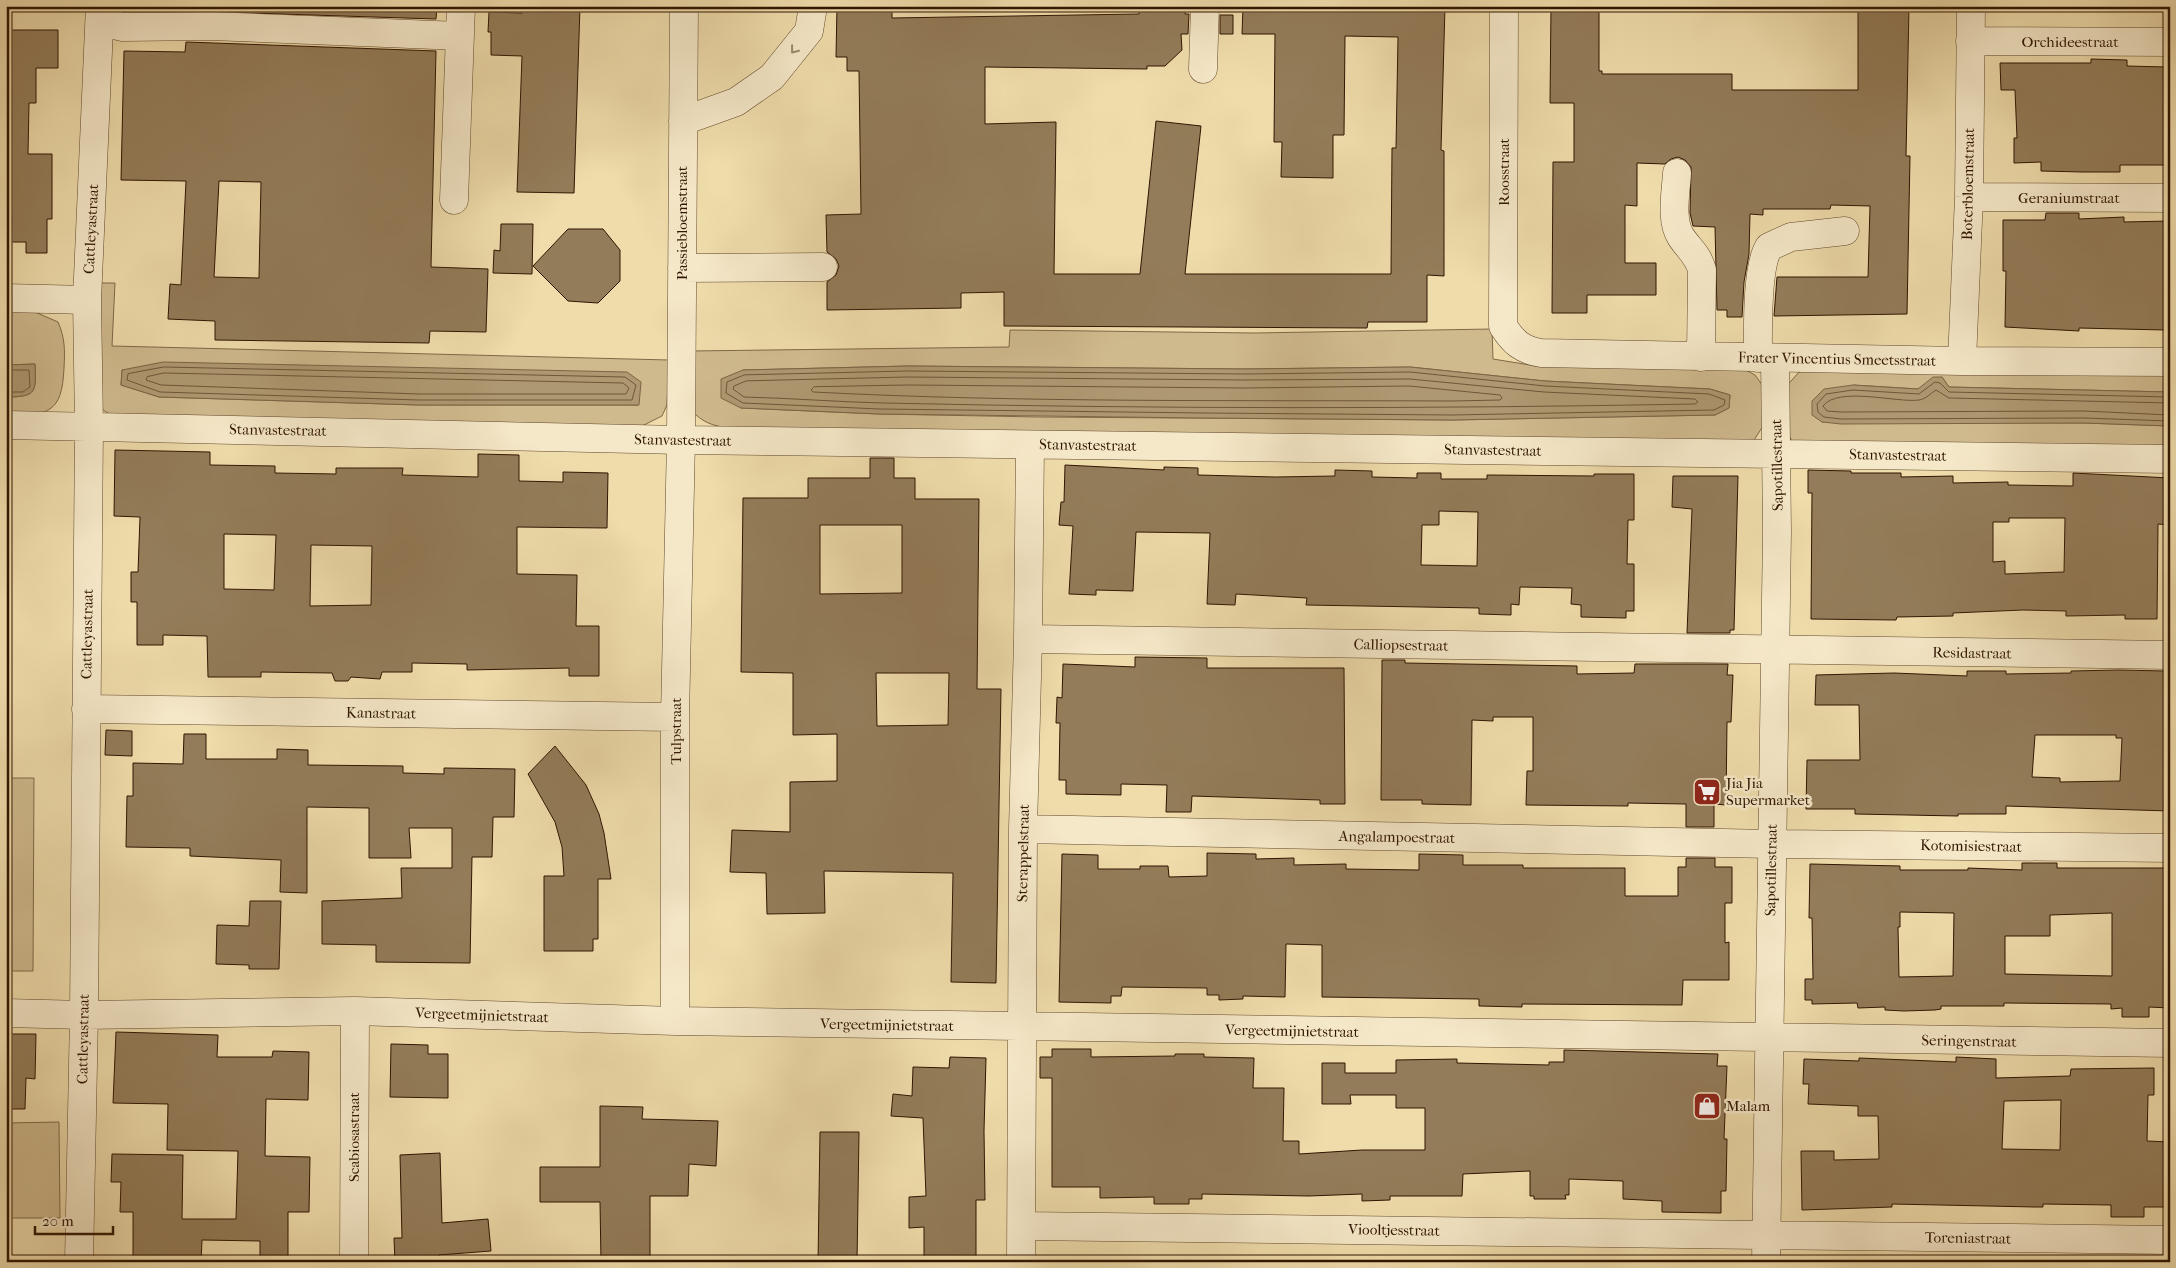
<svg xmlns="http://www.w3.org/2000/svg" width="2176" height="1268" viewBox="0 0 2176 1268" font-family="'IM FELL French Canon',serif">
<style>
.green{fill:#cfba8e;stroke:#806848;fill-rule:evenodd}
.water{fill:#ae9871;stroke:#7c6444}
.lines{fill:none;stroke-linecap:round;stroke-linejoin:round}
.shore{stroke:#6f5639;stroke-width:1}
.building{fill:#937c59;stroke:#301501;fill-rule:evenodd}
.minor-casing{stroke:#60472c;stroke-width:29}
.minor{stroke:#f5e8c8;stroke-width:28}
.oneway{stroke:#9c896e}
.labels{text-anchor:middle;stroke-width:5;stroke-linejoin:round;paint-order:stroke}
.street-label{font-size:15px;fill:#301501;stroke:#f5e8c8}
.poi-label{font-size:15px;fill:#301501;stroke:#f5e8c8;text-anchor:start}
</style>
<rect width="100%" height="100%" fill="#efdcab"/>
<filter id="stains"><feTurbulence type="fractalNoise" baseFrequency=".004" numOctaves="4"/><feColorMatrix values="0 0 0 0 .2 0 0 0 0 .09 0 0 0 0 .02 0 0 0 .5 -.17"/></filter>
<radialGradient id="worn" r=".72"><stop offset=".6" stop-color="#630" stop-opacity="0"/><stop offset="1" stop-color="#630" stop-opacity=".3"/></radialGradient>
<!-- green -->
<path class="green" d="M92 283H115L112 346 669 360 667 405 662 416 636 429 111 415 100 408ZM122 370 638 405H419L159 397 121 385Z
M6 311 35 312 58 322C65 338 65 350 64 368 62 414 48 415 6 416V397C37 397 36 392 35 364L6 365Z
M1492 329 1493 359 1536 366 1744 369 1755 375 1763 386V426L1751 445 730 428C713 426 703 423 691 410L690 351 1009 347 1010 330 1254 333ZM908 366 1245 369 1410 367 1545 381 1710 389 1730 395 1729 408 1715 415 1452 420 1039 417 879 414 741 408 743 370Z
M1823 367 2170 372V392L1949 387 1942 377 1918 389 1853 385 1822 422 2084 423 2170 426V450L1796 448C1783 430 1785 410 1784 389L1799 372Z
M6 778H34L33 971H6Z
M59 1122 60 1218H6V1123Z"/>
<!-- water -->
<path class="water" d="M163 362 627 372 641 382 639 405H419L159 397 121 385 122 370Z
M35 364C36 392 37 397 6 397V365Z
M908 366 1245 369 1410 367 1545 381 1710 389 1730 395 1729 408 1715 415 1452 420 1204 418 879 414 741 408 721 398V379L743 370Z
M1933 377H1942L1949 387 2170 392V426L2084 423 1841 424 1822 422 1812 415V401L1824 389 1853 385 1918 389Z"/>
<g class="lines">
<!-- shore -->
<path class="shore" d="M164 367 625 377 636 385 632 400H419L160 392 127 380 128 374Z
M6 370H29L30 387 23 392H6
M908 371 1245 374 1410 372 1545 386 1709 394 1725 400 1724 405 1714 410 1452 415 1204 413 880 409 743 403 726 393 727 382 744 375Z
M164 373 623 383 629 388 626 394H419L161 385 146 380 147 377Z
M908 377 1245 380 1410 379 1544 392 1695 399 1698 402 1695 404C1424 409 1154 409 883 403 837 402 791 398 744 397L733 389 734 386 746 381Z
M908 385 1244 388 1409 386 1500 395 1502 398 1500 400 1452 401C1240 400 1026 403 813 392L811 390 814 387Z
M2170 397 1949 392 1940 383 1935 382 1919 394 1853 390 1826 394 1817 404 1818 412 1824 417 1841 419 2084 418 2170 421
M2170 403 1949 398 1936 390C1931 393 1926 399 1919 400 1897 403 1838 386 1823 406L1827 411 1841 412 2084 411 2170 415"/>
</g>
<!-- building -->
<path class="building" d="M188 6H437L436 19 188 11Z
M522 6H580L574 193 517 192 522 56 491 55V32H488L489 12 522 13Z
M837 6H892V18L1139 14 1140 6H1185V14H1189L1188 34H1181L1182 50 1165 66H1147V69L985 67V124L1056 122 1054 274H1140L1156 121 1201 126 1185 274H1391L1392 148H1396L1398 37 1345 36 1344 135H1333V178L1281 177 1282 142H1274L1275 34H1242L1243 6H1445L1441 150 1444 151V276L1427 275V322H1368L1367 328 1004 326V292L961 293V308L827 310V282L836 275 839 266 836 259 827 252 826 215 861 214 859 71H847V57H836Z
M1551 6H1599V71H1602V74H1732V90H1858V6H1909L1906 156H1910L1907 314 1774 316 1777 277H1868L1870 206 1831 205 1830 209H1763V215L1750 214 1749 254 1744 282 1742 317H1727V310H1717L1715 227 1693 226 1690 213 1691 167 1685 160 1678 157 1671 159 1665 164 1637 163V206L1625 205V263H1656V295H1587V313H1552L1553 162H1574V103H1550Z
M1220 15H1233V34H1220Z
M6 30H58V68H36V103H29L28 154H52V219H47V253H26V242H11L12 218H6Z
M186 42 436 51 431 267 488 269 486 332 430 331 429 343 215 340V321L168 319 170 284 181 285 186 181 121 180 124 51 185 52ZM219 181 261 182 259 278 214 277Z
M2091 59 2127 60V66L2167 67V72H2170V159H2166V165H2120V172H2083L2041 171V162L2014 163V138H2017L2015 90H2001L2000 63H2091Z
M2046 213H2079V219L2124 217V222L2170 221V264H2166L2165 330 2079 328V331L2005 327 2006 271H2003V220H2045Z
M501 224H533L532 274 493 273 494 250 500 251Z
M568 229H603L620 250V281L598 303 568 301 533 266Z
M115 450 210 452V465L275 466V473L336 474V468H403L402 475 478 477V454L519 455V481L563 482V472L608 473 607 528 517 527V574L577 575 576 626H599V676H569V668L467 670V664L412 663V672H382L380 679 351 677 348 681H335L332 673 261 672V677H208L207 636 163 635V645H137V602H131V572H138L140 517 114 516ZM224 534 276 535 274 590 224 589ZM311 545 372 546 371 605 310 606Z
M870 458H894V478H915V499H979L977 689H1001L996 983 951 982 953 873 824 871 825 913 767 914 766 873 730 872 732 830 790 832V782L837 781V734L793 735V673L741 672 743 498H808V478H870ZM820 525H902V593L820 594ZM876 673H949L948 725 877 726Z
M1065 465 1164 470V467L1198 468V475L1275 477 1335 476V470L1372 471V477L1417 478V473H1441V479H1487V475L1594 476V474H1634V520H1628L1627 564H1634V611H1626V618L1581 617V605L1571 604 1572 588 1520 587 1519 605 1511 604V615L1479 614V608L1306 605 1307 598 1236 594 1235 605 1207 604 1210 533 1136 532 1133 591 1096 590V595L1069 594 1073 526 1059 525 1061 502H1064ZM1439 511 1478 512 1477 566 1421 565 1422 525H1439Z
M1808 470 1851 471V473H1901V477L1953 476V483L2008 482V485L2073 486V473L2170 478V525L2158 524 2157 619H2125V615L2066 616V611L2023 610 1953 613V616L1897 617 1896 620 1811 619 1812 493H1808ZM2009 518H2065L2064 572 2005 574V561L1993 562V522H2009Z
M1673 476H1738L1734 630H1730V633H1687L1692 509 1672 507Z
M1135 657 1207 658V668H1344L1345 804H1320V800L1192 796 1191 812H1166L1167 785 1121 784V795L1066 794V780H1059L1060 723H1056L1057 697 1062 698 1063 664 1135 667Z
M1382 660H1405V663L1577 666V674L1634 673 1635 664H1728L1727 675H1733L1731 722H1727L1726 805 1714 804V827H1686V804L1628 803V806L1526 805 1527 771H1533V717H1493V721L1472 720 1471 805 1422 804V800H1381Z
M2119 670 2165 671V682H2170V811L2006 806V814H1958V816L1855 814V809H1806L1807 760H1860L1859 705H1815L1816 675 1894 673 1967 676V671H2006V674L2071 673V671ZM2035 735H2116V738H2122L2120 781 2060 782V778L2032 777Z
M106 730 132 731V756L105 755Z
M184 734H206V759H277V749L308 750V765L403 766V773L444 774V768L515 769 514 817H493L492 857H472L470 963 376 962V945L322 944V901L402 898 401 868H452V828H409L411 858H369V808L307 807V893L280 892 281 860 190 856V848L126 847 127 796H133V763L183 764Z
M555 746 586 785 599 814 604 833 611 879H598V939H593V951H544V876H564L562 847 555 822 528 774Z
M1207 853 1256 854V859L1294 858V865L1346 864V869L1419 870V854L1463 855V865H1523V868H1625V896H1678V867H1686V858H1715V867H1732V903H1725V943L1729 942V980H1683L1682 1005 1522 1004V1007L1479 1006V999L1322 997V945L1286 944 1285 997 1243 996V999L1219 1000V995H1207V988L1122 987 1121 996H1111V1003L1059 1002 1062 854 1098 855V869H1140V866H1168L1169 877 1207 876Z
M2022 863H2057V868H2170V1008L2149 1007V1017H2122V1008L2111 1009V1004L2004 1003V1006H1941V1009L1935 1010 1904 1011 1885 1010V1007L1858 1008 1857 1003 1812 1004V1000H1805V979H1813L1812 918H1809L1810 864 1900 866V870H1968V868L2022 870ZM1900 912 1954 913 1953 976 1899 977 1898 927H1900ZM2112 913V976L2005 974V936H2050V915Z
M250 901H281L279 969H249V965L216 964 217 925 249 926Z
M116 1032 218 1035 217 1057H272L273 1051 309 1052 308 1100 266 1099 265 1156 310 1157 309 1212H288V1262H260V1241L202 1240 201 1262H133V1212H120L121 1182H111L112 1154 183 1155 182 1219H236L238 1151 167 1150 168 1104 113 1103Z
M6 1034H36L35 1079 26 1078 25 1109H6Z
M391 1044 428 1045V1054H448V1098L390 1097Z
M1052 1049H1091V1057L1175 1056V1054H1204V1057L1254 1058 1253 1088H1284L1283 1141H1299V1154L1362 1150H1425V1108H1396V1095H1350L1351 1104H1322V1063H1345V1073H1396V1060L1457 1059V1063L1549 1065V1062H1564V1050L1718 1054 1717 1066H1727L1724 1139H1727L1726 1191H1721V1213L1662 1212V1201L1623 1199V1181L1569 1179V1195H1565L1566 1199H1534V1196H1530V1171L1463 1174 1462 1196H1390V1200L1362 1201V1194L1309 1196 1202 1194V1199H1189V1204H1154V1197L1100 1198V1187H1052V1078H1040V1057H1052Z
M950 1057 986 1058 984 1131 985 1200H976V1262H933V1259H924V1227L909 1228V1197L926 1196 923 1118 891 1116 893 1094 912 1096 913 1067 949 1068Z
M1956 1057 1996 1059V1078L2070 1076 2071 1069 2154 1068V1095H2148L2147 1141 2170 1142V1207H2144V1217H2111V1205L2043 1204V1207H2035L1892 1204V1207L1802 1210 1801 1151H1834V1160L1879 1159 1878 1116H1858V1106L1808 1104 1809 1084H1803L1804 1059 1859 1061V1058L1956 1062ZM2061 1100 2060 1150 2002 1149 2004 1101Z
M600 1106 643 1107 642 1119 718 1121 716 1166 689 1164 688 1196H650V1262H601L600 1202H540V1167H600Z
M820 1132H859L857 1262H818Z
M440 1153 442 1223 488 1219 491 1251 439 1255V1262H395L394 1238H402L400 1155Z"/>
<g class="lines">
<!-- minor casing -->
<g class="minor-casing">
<path id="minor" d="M1504 6 1503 326C1513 342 1522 350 1541 353L1962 361 2170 362
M101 22 123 27 211 26 460 36
M1970 41 2170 42
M1203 69 1205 6
M683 121 736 102 772 77 809 31 813 6
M1677 173C1676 192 1670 220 1681 237 1689 249 1698 255 1702 270L1701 357
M1969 197 2170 198
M454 200 461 6
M682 268 823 267
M6 298 87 300
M1758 358C1758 333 1756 267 1769 247L1791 237 1845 231
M1962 361 1969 197 1971 6
M6 425 681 440 2170 459
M1028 639 2170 655
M86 709 675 717
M1023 829 1772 844 2170 848
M6 1013 84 1015 355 1011 675 1021 2170 1043
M675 1021V717L681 440 684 6
M1022 1226 2170 1240
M79 1262 84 1015 89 426 87 300 100 6
M354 1262 355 1011
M1021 1262 1023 829 1028 639 1030 445
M1766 1262 1777 532 1775 358"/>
</g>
<!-- minor -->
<use href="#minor" class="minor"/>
</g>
<!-- one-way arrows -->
<defs><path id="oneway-chevron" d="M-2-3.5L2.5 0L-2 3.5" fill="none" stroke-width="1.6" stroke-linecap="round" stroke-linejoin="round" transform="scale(1.25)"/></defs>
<use class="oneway" href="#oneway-chevron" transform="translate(794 50) rotate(128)"/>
<!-- icons -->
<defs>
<g id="supermarket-square" transform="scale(1.4375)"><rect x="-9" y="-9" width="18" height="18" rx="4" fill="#8f2418" stroke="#f5e8c8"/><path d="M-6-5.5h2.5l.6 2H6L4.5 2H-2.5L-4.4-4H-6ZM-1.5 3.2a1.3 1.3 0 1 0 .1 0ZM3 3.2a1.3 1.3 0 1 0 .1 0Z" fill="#fff"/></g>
<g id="shop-square" transform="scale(1.4375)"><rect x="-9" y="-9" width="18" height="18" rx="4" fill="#8f2418" stroke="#f5e8c8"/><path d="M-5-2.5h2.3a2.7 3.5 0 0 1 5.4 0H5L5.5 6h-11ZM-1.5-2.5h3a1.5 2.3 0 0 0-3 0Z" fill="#fff"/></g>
</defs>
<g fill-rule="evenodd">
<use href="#supermarket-square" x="1707" y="792"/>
<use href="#shop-square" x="1707" y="1106"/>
</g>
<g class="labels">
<!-- street labels -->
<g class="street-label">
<text x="2070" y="47">Orchideestraat</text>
<text transform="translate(1504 172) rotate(-90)" y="5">Roosstraat</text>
<text transform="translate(1968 184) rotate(-89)" y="5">Boterbloemstraat</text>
<text x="2069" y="203">Geraniumstraat</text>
<text transform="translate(682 223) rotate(-90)" y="5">Passiebloemstraat</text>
<text transform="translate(91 229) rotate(-87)" y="5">Cattleyastraat</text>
<text transform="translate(1837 359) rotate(1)" y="5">Frater Vincentius Smeetsstraat</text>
<text transform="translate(278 430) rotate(1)" y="5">Stanvastestraat</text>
<text transform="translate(683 440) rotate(1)" y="5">Stanvastestraat</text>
<text transform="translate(1088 445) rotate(1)" y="5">Stanvastestraat</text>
<text transform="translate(1493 450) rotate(1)" y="5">Stanvastestraat</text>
<text transform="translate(1898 455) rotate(1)" y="5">Stanvastestraat</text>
<text transform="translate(1777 465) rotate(-91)" y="5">Sapotillestraat</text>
<text transform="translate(87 634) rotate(-89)" y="5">Cattleyastraat</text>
<text transform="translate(1401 645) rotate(1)" y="5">Calliopsestraat</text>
<text transform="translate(1972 653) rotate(1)" y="5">Residastraat</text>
<text transform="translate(381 713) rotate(1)" y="5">Kanastraat</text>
<text transform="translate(676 731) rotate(-90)" y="5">Tulpstraat</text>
<text transform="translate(1397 837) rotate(1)" y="5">Angalampoestraat</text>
<text transform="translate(1971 846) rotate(1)" y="5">Kotomisiestraat</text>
<text transform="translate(1023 853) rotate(-89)" y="5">Sterappelstraat</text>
<text transform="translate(1771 870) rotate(-89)" y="5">Sapotillestraat</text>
<text transform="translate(482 1015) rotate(2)" y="5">Vergeetmijnietstraat</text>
<text transform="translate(887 1025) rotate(1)" y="5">Vergeetmijnietstraat</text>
<text transform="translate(1292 1031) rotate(1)" y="5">Vergeetmijnietstraat</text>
<text transform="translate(83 1039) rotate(-89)" y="5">Cattleyastraat</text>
<text transform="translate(1969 1041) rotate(1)" y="5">Seringenstraat</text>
<text transform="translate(354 1137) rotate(-90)" y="5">Scabiosastraat</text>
<text transform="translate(1394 1230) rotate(1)" y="5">Viooltjesstraat</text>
<text transform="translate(1968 1238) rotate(1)" y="5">Toreniastraat</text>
</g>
<!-- poi labels -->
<g class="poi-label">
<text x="1726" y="788">Jia Jia<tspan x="1726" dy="17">Supermarket</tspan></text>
<text x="1726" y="1111">Malam</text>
</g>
</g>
<!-- margin -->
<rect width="2176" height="1268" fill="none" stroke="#efdcab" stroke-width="25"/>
<rect x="8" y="8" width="2161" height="1253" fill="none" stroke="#301501" stroke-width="2.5"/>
<rect x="12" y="12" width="2151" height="1243" fill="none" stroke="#301501"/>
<!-- scale -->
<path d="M35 1226v8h78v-8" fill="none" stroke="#301501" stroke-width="2.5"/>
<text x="42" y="1226" font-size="15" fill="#301501" stroke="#f5e8c8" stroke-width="4" paint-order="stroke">20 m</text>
<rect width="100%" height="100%" filter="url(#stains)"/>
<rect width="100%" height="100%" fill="url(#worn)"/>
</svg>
